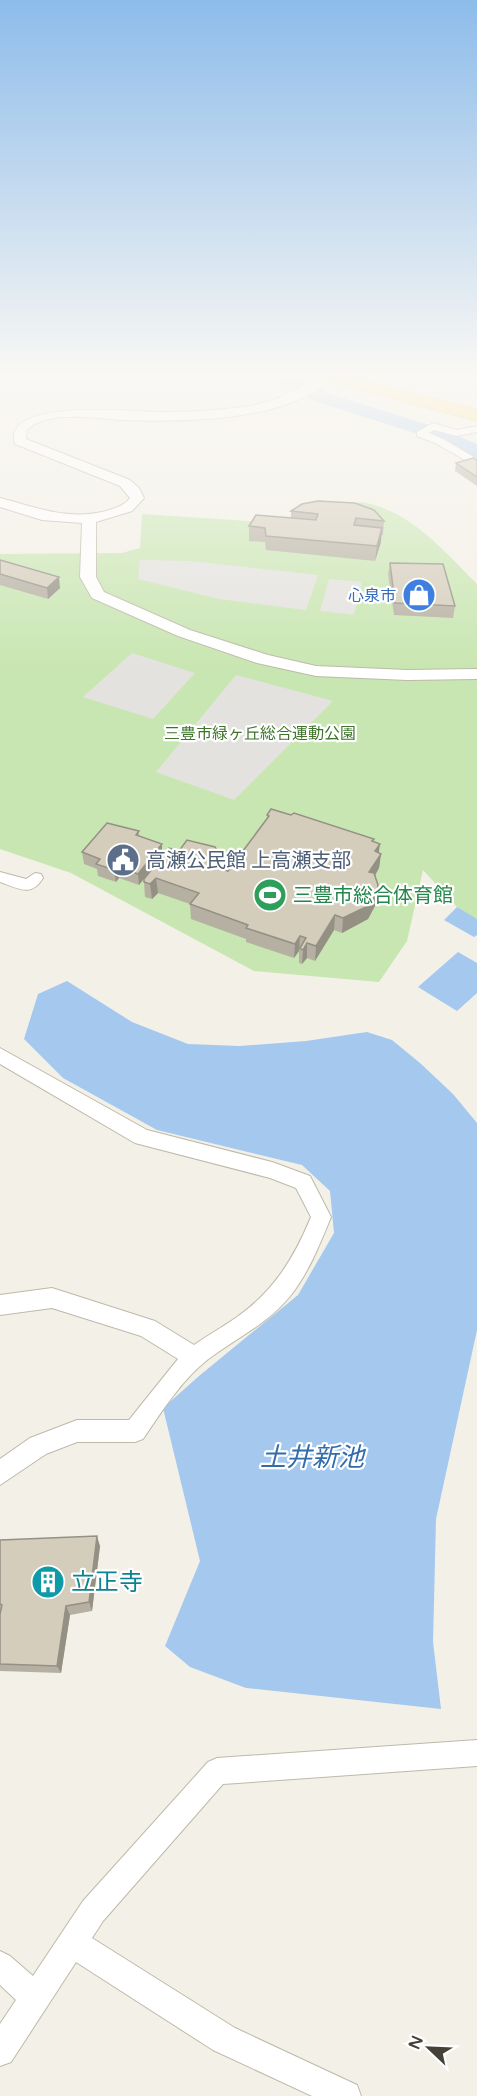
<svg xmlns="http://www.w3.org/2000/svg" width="477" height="2096" viewBox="0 0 477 2096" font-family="'Varela Round','Noto Sans JP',sans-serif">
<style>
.green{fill:#c8e6b1}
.parking{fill:#e4e2de}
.water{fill:#a5c8ee}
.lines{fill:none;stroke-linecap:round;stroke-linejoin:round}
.river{fill:#a5c8ee;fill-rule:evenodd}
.minor-casing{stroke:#beb9a9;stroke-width:2}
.tertiary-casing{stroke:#beb9a9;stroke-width:2}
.motorway-casing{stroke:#d8af3c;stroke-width:1}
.minor{fill:#fff;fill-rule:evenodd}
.tertiary{fill:#fff;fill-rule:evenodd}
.motorway{fill:#f9d96c;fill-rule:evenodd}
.wall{fill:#b6b0a2}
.shaded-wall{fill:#949084}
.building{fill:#d4cdbc;stroke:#949084;stroke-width:1.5}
.labels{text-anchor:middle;stroke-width:4.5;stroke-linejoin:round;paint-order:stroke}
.far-shop-label{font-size:16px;fill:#366cbe;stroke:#fff;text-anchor:end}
.far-park-label{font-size:16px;fill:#3f752b;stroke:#fff}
.service-label{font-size:20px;fill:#4e5e75;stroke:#fff;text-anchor:start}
.leisure-label{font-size:20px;fill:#27864d;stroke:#fff;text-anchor:start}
.near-culture-label{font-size:24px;fill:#0d838f;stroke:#fff;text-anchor:start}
.near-water-label{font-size:26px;font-style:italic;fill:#336cad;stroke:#fff}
</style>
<rect width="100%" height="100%" fill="#f3f0e7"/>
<!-- green -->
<path class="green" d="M360 502C408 508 444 551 477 584V929L423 870 407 941 379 982 254 971 71 873 0 849V554L122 553 140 548 142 514 248 521H289Z"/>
<!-- parking -->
<path class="parking" d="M140 560 191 561 318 575 306 610 219 599 138 579Z
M329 579 362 582 354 615 320 611Z
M132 653 195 673 153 719 83 697Z
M236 675 333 701 234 800 156 772Z"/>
<!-- water -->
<path class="water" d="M457 907 477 919V935L474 937 444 920Z
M458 952 477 963V993L457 1011 418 987Z
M67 981 132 1022 188 1044 239 1046 306 1041 367 1032 392 1040 420 1063 453 1094 477 1123V1330L436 1519 433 1642 441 1709 246 1688 190 1667 165 1646 200 1561 163 1408 199 1376 298 1295 334 1233 330 1191 302 1165 157 1130 63 1078 24 1039 38 994Z"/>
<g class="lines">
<!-- river -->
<path class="river" d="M273 377H297L328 393 438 428 477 444V458L424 436 314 401 275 381Z"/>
<!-- minor casing -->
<g class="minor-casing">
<path id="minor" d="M433 423 457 430 477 426V432L457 436 434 430 429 433 445 440 477 459V467L437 444 417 436V432Z
M0 872 26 879 35 873 41 874 43 878C31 898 18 888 0 882Z
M0 1048 147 1130 272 1162 310 1176 331 1217C320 1244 309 1272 291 1295 268 1324 236 1338 207 1360 181 1381 162 1411 143 1439L135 1442H77L46 1454 0 1485V1459L30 1438 77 1420H129L178 1359 141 1336 52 1308 0 1315V1295L52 1288 155 1321 194 1345C208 1335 223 1327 237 1317 274 1291 294 1258 311 1217L296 1188 270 1178 135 1143 0 1064Z
M477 1740V1766L223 1784 103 1921 92 1938 235 2028 357 2085 361 2096H312L213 2050 76 1962 11 2062 0 2066V2024L16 2000 0 1985V1951L10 1956 33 1976 83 1901 208 1762 217 1758Z"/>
</g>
<!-- tertiary casing -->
<g class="tertiary-casing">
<path id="tertiary" d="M317 377H332C290 423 178 422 120 420 95 418 46 410 27 430L26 439 130 480 139 488 144 498 132 511 96 522V577L104 592 190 630 268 655 316 666 407 670 477 669V679L407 680 316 676 257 663 178 636 92 598 80 577 82 523 42 520 0 507V498C36 507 67 521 106 511 115 508 124 506 130 498L120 486 15 444C0 396 143 413 163 412 189 412 215 411 241 407 269 404 294 393 317 377Z
M458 377H477V385L460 380Z"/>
</g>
<!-- motorway casing -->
<g class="motorway-casing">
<path id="motorway" d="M321 377H352L477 409V421L324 381Z"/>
</g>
<!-- minor -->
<use href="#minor" class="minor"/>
<!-- tertiary -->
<use href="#tertiary" class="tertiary"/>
<!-- motorway -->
<use href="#motorway" class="motorway"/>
</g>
<!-- wall -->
<path class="wall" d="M477 460V486L455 471 456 463Z
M291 511 384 521 383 535H381V542L375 561 266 550 265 542 249 541V526L291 518Z
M0 560 60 588 48 599 0 585Z
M390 563 455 606 453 618 394 615 388 574Z
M267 815 373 841 379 853 381 854 379 868 375 876V906L368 919 342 933 334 930 315 961 307 958 302 964 299 963V951L294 958 246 942V939L191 919 190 904 158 893 152 899 145 897 144 882 162 856 139 885 119 878 116 882 98 876 97 869 84 864 82 852 139 831V836L162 856 179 851 218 852V868L228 871 267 820Z
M0 1540 100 1546 92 1611 70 1615 61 1673 0 1671Z"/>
<!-- shaded-wall -->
<path class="shaded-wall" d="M382 528 381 542 375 561 377 546Z
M59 577 60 588 48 599 47 588Z
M162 844V856L139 885 138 874Z
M380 844 378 858 381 854 379 868 368 887 369 872 375 851Z
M218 852 219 867 209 879V864Z
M118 866 119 878 116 882 114 870Z
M156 878 158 893 152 899 150 884Z
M378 885 375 906 368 919 342 933 343 918Z
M335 915 334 930 315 961 316 946Z
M300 936 299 951 294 958 295 944Z
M307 943V958L302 964 303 950Z
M97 1536 100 1546 92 1611 89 1602Z
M66 1606 70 1615 61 1673 57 1666Z"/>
<!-- building -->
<path class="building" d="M473 458 477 460V477L456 463Z
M318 501 355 503 374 510 384 521 356 518 354 525 382 528 377 546 266 536 265 528 249 526 256 515 316 520 318 514 291 511 302 504Z
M0 560 59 577 47 588 0 574Z
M390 563 443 564 455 606 395 603Z
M271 809 291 815 294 813 374 839 372 841 380 844 375 851 381 854 369 872 374 873 378 885 377 892 370 905 343 918 335 915 316 946 307 943 303 950 300 948 306 938 300 936 295 944 246 928 248 925 190 904 199 893 156 878 150 884 144 882V879L169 848 179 851 187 840 215 847 218 852 209 864 228 871 269 816 267 815Z
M107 823 139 831 136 835 162 844 138 874 118 866 114 870 96 864 100 859 82 852Z
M97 1536 89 1602 66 1606 57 1666 0 1664V1614L2 1605 0 1604V1540Z"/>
<!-- sky -->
<linearGradient id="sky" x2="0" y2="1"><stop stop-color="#8dbcea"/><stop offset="0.56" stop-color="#faf8f4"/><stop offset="1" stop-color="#faf8f4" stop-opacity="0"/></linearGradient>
<rect width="477" height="671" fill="url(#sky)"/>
<!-- icons -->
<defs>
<g id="shop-disc" transform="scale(1.725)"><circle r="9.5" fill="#3f7fe0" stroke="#fff"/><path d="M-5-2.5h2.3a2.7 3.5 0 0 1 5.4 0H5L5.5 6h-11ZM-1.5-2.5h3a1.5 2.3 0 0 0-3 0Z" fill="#fff"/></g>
<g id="civic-disc" transform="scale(1.725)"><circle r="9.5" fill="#5c6f8a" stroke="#fff"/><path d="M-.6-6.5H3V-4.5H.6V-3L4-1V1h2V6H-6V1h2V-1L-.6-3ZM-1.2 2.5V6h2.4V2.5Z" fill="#fff"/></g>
<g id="stadium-disc" transform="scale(1.725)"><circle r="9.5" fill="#2e9e5b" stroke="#fff"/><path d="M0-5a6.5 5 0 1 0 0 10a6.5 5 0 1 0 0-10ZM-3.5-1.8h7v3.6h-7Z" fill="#fff"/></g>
<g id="building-disc" transform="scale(1.725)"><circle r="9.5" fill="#0f9aa8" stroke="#fff"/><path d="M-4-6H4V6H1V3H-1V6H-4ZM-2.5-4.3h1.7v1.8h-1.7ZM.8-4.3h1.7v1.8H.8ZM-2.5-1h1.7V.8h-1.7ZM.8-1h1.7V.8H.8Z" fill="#fff"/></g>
</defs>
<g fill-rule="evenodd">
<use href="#shop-disc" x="419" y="595"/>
<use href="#civic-disc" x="123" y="860"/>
<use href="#stadium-disc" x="270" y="895"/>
<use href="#building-disc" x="48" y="1582"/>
</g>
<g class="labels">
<!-- far-shop labels -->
<g class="far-shop-label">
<text x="396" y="601">心泉市</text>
</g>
<!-- far-park labels -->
<g class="far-park-label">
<text x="260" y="739">三豊市緑ヶ丘総合運動公園</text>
</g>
<!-- service labels -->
<g class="service-label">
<text x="146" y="867">高瀬公民館 上高瀬支部</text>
</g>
<!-- leisure labels -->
<g class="leisure-label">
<text x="293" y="902">三豊市総合体育館</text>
</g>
<!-- near-culture labels -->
<g class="near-culture-label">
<text x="71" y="1590">立正寺</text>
</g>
<!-- near-water labels -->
<g class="near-water-label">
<text x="312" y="1466">土井新池</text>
</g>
</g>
<!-- north arrow -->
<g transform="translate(429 2048) rotate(293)" stroke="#ffffff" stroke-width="4.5" paint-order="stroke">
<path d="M0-4.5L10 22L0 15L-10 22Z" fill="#454136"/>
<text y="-9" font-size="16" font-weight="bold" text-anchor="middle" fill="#454136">N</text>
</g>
</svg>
